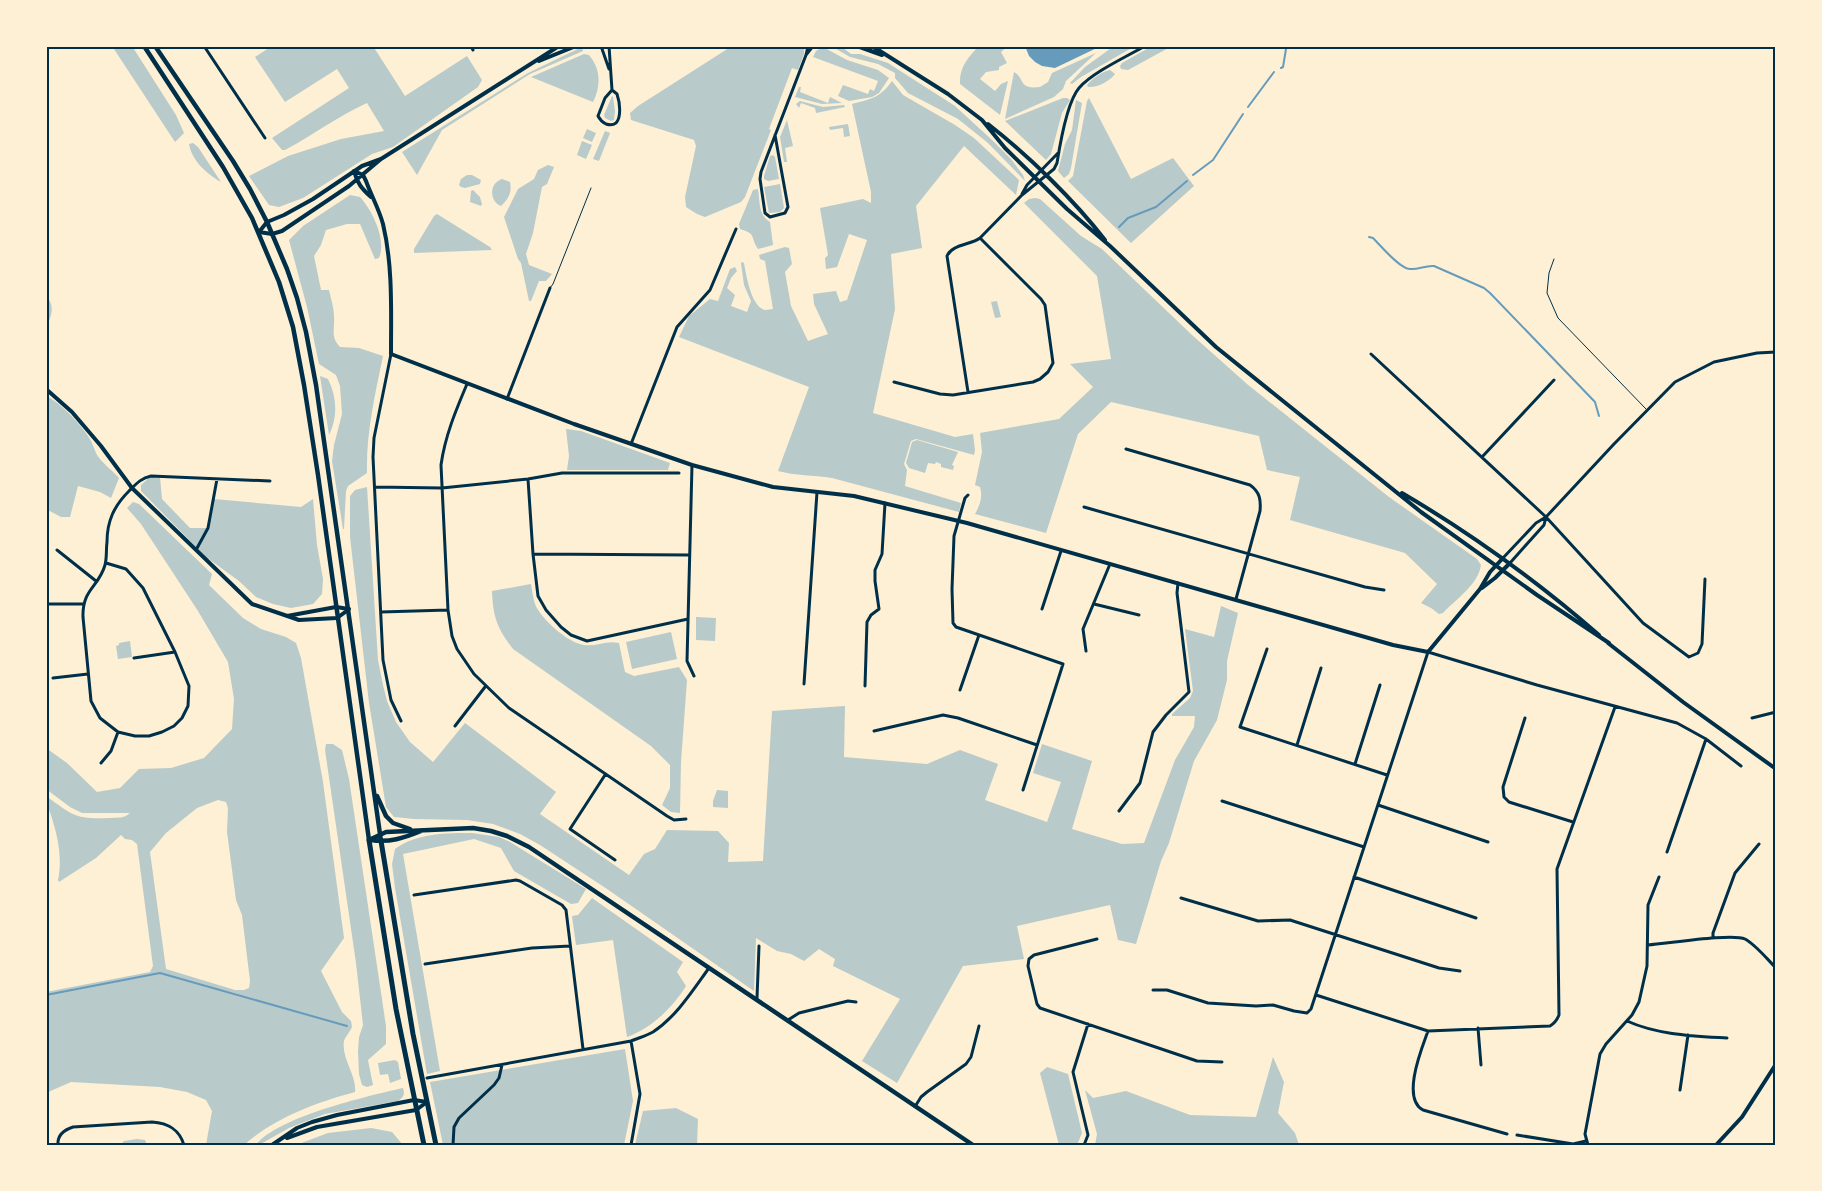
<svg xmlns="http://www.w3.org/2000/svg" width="1822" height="1191" viewBox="0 0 1822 1191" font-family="Barlow,sans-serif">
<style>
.green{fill:#b9caca;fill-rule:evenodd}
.water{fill:#669bbc}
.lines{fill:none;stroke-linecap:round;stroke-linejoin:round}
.stream{stroke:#669bbc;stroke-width:2}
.service{stroke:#003049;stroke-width:1}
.minor{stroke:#003049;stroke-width:3}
.tertiary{stroke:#003049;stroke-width:4}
.secondary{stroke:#003049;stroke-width:4.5}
.primary{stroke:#003049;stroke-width:5}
.neatline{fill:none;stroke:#003049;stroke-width:2}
</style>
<rect width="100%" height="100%" fill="#fdf0d5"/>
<!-- green -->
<path class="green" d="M112 46H132L176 115 184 133 175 142Z
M272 46H373L405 96 467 56 482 80 478 87 393 147 372 154 303 198 279 207 269 205 249 176 288 156 341 139 384 131 367 103C338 116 313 135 285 150H282L272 138 349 88 337 69 285 102 255 57Z
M732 46H804V54L798 70 792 68 769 129 771 130 745 197 741 202 705 217 697 214 686 207 685 197 696 146 694 140 631 120 630 113 638 106Z
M831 46C840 46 844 48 851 54H860L888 63 955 106 991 139 1011 159 1023 175 1025 181 988 143 958 119 908 93 895 78V73L878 64 850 57Z
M979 46H1008L1001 52 1007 63 999 67V70L986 72 980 79 995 91 1001 84 1008 81 1000 115 960 84C959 68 968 57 979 46Z
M1114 46H1135L1081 77 1072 84 1070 83 1085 67Z
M1152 46H1172L1128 70 1121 69 1120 66 1122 63Z
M582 47 583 51 530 74 442 130 417 175 402 152 528 73Z
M823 47 847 60 878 70 889 78 879 93 872 97 849 101 838 96 843 85 868 94 870 89 874 91 878 81 813 57 816 51Z
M1096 53 1066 81 1063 89 1054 97 1005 119 1014 72C1025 78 1018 90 1040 87L1048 82 1052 73Z
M584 54 589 55C601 69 601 86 593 102L531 77Z
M1110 70 1115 74C1110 81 1097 88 1088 87L1087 85C1093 78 1101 72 1110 70Z
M892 81 903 95 955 125 974 138 1019 180 1016 195 964 146 916 206 922 248 891 254 895 309 873 413 955 437 973 434 975 450 974 455 916 439 911 441 904 464 907 470 905 486 961 503 959 512 832 478C813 475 796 476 778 471L809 387 679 337 689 316 710 299 718 301 730 269 735 267 737 271 731 278 727 288 735 295 731 306 747 312 751 301 744 285 741 263 742 262 744 263C746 274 751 307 765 310 768 310 770 309 773 309L765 261 760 259 759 255 785 247 789 248 792 264 785 272 791 306 808 341 828 334 814 304 813 294 836 291 840 302 847 300 867 240 849 234 837 267 826 269 825 258 828 255 820 208 863 199 871 203V192L852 104C871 99 880 98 892 81Z
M799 87H801L800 92 828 103 830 97 842 103 822 104 795 97Z
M612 96 613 97 615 111 614 120 611 121 605 118 604 115Z
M1063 98H1067L1070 100 1062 113 1051 154 1046 160 1005 121Z
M1089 98 1131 179 1173 158 1194 186 1131 243 1068 181 1073 176 1087 101Z
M1076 100 1082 103 1071 168 1069 174 1064 178 1058 171 1065 144 1072 130Z
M800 101 823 107 844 105 845 107 816 113 815 108 801 103 799 108 796 104Z
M787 120 793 146 785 148 787 162H784L780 137Z
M848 124 850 136 844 137 843 128 830 130 829 127Z
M587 129 596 133 592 142 583 138Z
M605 131 610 133 599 161 593 159Z
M582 141 592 145 586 159 577 155Z
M193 143 198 147 221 182C207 174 192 161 189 144Z
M773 155 775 157 779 179 768 181 764 179V176L770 156Z
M548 165 554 167 547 184 542 187 533 233 526 254 529 265 552 274 546 281H539L531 301H529L521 263 518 259 504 217 518 189 534 179 538 170Z
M467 175H472L481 180 480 184 465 188 461 187 459 185 461 179Z
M502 179 510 182C512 192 509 199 501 206 489 201 489 183 502 179Z
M780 184 784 208 780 212 769 213 764 187Z
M758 189C760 201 758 215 770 222L773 245 758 249C750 237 757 234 740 229L739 224 753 190Z
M473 190 480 197 482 204 481 206 470 202 471 191Z
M350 195 360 197C372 210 387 240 379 258L375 259 360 224H347L326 230 321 245 314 256 321 290H329C331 299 334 308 334 317 335 330 330 336 340 347L359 348 383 356C375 395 366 433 367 473L348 486 346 491 344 529H343L332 461 334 445 342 414 340 386 336 375 319 364 307 307 289 240 303 226Z
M1035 198 1040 199 1081 236 1102 249 1192 335 1247 384 1389 497 1477 559 1481 565C1478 585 1456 599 1443 613L1439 614 1431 608 1421 603 1437 584 1405 553 1290 520 1300 477 1267 470 1259 436 1111 402 1078 434 1046 533 975 514C980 505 983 497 980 487L975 485 982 452 980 433 1059 419 1093 387 1070 364 1111 359 1097 276 1024 203 1029 199Z
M437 214 490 247 492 250 414 253V249L434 216Z
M46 296C56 306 51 317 46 328Z
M997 301 1001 317 995 318 991 302Z
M320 376 328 379C337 397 338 417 329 435Z
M46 396C60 402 84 427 91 441 93 445 95 451 97 455 103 464 112 470 119 478L111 498 100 492 78 486 70 517H61L46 509Z
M566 429 581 431 670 463 668 470H567L569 456Z
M917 440 958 452 952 465 954 466 953 470 941 467V464L936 462 935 464 928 463 925 473 909 468 906 463 912 442Z
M151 476 160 477 162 499 190 528H208L214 499 301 507 313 499 317 545 323 579 322 594 313 604 291 608 273 604 256 597 239 581 206 557 141 491V485Z
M367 487 378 660 383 685 387 701 396 722 410 742 433 762 465 723 556 792 540 814 629 875 644 854 655 849 667 830 718 831 729 843 728 862 763 861 772 711 845 706 844 757 927 764 960 750 998 764 985 800 1047 822 1061 782 1033 773 1042 744 1092 761 1072 829 1122 844 1144 843 1175 760 1194 727 1195 716H1172V714L1190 698 1193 691 1185 629 1214 637 1221 606 1238 613 1227 661V680L1217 720 1194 761 1169 843 1161 861 1136 944 1118 940 1110 905 1017 926 1024 959 963 966 897 1083 862 1061 900 999 833 966 835 959 819 949 804 961 791 954 777 951 756 938 754 991 607 889 540 845 520 834 493 824 467 820 414 819 394 817 386 807 369 703 350 537V496L355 490Z
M133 502 139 504 212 574 209 585 243 618 261 629 286 637 296 643 301 658 323 782 344 938 321 971 342 1012 351 1021 352 1027C350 1032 345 1037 344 1041 341 1059 357 1075 355 1092 315 1103 276 1117 244 1145H206L212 1111 206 1100 187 1092 160 1087 71 1082 46 1093V992L150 972 153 966 137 844 132 840 125 839 121 835 96 858 59 882 58 880C62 861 59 841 53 822 51 813 46 805 46 796 75 817 75 819 111 818 119 817 123 819 130 813H82L70 807 46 789V748L67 763 97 792 120 788 139 769 171 768 204 758 232 729 234 699 228 662 198 611 141 524 127 508ZM218 800 226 802 228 808 227 832 236 900 242 915 250 981 249 988 244 990H235L166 969 150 852 166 833 197 808Z
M531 584C532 590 533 598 535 604 541 619 568 643 584 645 596 647 607 640 619 643L625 672 634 676 679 667 687 680 681 762 680 813 671 812 662 805 670 788V765L651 746 513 649C497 628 493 617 492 591Z
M696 617 716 618 715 641 696 640Z
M671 632 677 659 632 669 626 642Z
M130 641 132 657 118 659 116 646 119 645V643Z
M326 744H333L342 750 349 779 386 1026V1044L368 1060 373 1085 367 1087 362 1085 359 1074 358 1051 359 1037 363 1025 356 963 325 750Z
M717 790 728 791V808L713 807V801Z
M472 833 499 837 510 842 586 889 578 903 571 904 514 871 501 848 474 839 403 854 440 1071 427 1074 395 888 392 864 395 849C416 833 448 833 472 833Z
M592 898 683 962 677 972 686 986C673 1007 652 1028 627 1037L613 940 576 945 572 916 578 915Z
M625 1049 633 1101 624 1145H443L430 1082Z
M1273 1057 1284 1082 1278 1113 1295 1133 1299 1145H1095L1097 1134 1085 1090 1093 1098 1126 1091 1190 1115 1256 1117Z
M395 1060 398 1062 401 1079 390 1083 388 1074 380 1075 378 1063Z
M1047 1067 1068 1074 1082 1133 1077 1145H1059L1040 1073Z
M403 1088C405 1094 404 1097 398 1101L325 1114 289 1128 259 1145H256C277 1117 368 1096 403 1088Z
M676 1108 698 1119 697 1145H635L643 1111Z
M371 1128 392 1132 403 1145H296L328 1133Z
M137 1139 145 1140 147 1145H120L124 1141Z"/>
<!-- water -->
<path class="water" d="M1025 46H1101L1055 68 1042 66 1035 62 1029 56Z"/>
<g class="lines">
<!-- stream -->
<path class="stream" d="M1281 68 1283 67 1286 49 1288 46
M1248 107 1274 72
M1193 175 1213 160 1243 114
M1119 227 1128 218 1156 207 1187 181
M1369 237 1373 238C1381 246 1400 269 1410 269 1418 270 1426 265 1434 266L1484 288 1490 293 1595 402 1599 416
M46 995 160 973 347 1026"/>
<!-- service -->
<path class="service" d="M1554 259 1549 273 1547 293 1558 318 1646 409
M550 288 553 284 591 188"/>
<!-- minor -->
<path class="minor" d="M204 46 265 138
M471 46 473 50
M601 46 609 69
M609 46 612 90 617 94C620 103 624 130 606 124 602 122 600 120 598 116L605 98 612 90
M806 55 813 46
M775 135 788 207 785 213 770 217 765 213 760 179 761 172 806 55 808 46
M1022 194 1027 185 1059 152
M391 354 374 438 373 457 383 660 391 700 401 721
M1371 354 1546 517 1643 623 1689 657 1698 653 1702 644 1705 579
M894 382 940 394 953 395 1033 382 1040 379 1048 372 1053 363 1045 305 1041 299 980 238
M467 384C456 410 445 436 441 465L448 610 452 636 457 649 474 674 509 708 667 816 674 820 686 819
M968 392 947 256C952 244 971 245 980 238L1022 195 1054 169 1057 163C1060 144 1067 102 1079 88 1093 72 1126 57 1145 46
M507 399 550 288
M631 444 677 327 710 290 736 229
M1126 449 1250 485C1260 492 1261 500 1260 511L1236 599
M1482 457 1554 380
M692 465 687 661 694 676
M528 479 533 554 538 596 546 610 561 627 571 635 587 641 688 619
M375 487 442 488 528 479 562 473H679
M968 495 965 498 954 536 952 589 953 623 956 627 1063 664 1023 790
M1084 507 1365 587 1384 590
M57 550 96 581
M196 550 208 528 217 479
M533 554 689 555
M1503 558 1536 523 1546 517
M106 563 126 569 143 588 175 652 189 686 188 706 182 718 174 726 162 732 149 736H135L118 732 100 718 91 701 83 617C82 589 99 587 105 565 107 558 106 549 107 542 107 521 114 506 129 491 136 484 141 478 151 476L270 481
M1510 563 1544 525 1546 517 1614 444 1675 382 1714 362 1757 353 1776 352
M46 604H84
M1094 604 1139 615
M1042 609 1061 551
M381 612 448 610
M1267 649 1240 727 1387 775
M1086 651 1083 629 1110 564
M134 658 175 652
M53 678 88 674
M804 684 817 492
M865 686 867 622 871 615 879 609 875 581V570L882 554 885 503
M960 690 979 635
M1525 718 1503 787 1504 797 1509 802 1573 822
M1752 718 1776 712
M455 726 485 687
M874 731 943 715 958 718 1037 745
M1297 745 1321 668
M101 763 111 751 118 732
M1355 764 1380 685
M605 775 570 829 615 860
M1222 801 1364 847
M1378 805 1488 842
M1119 811 1140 783 1153 732 1166 715 1189 692 1177 593 1178 583
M1667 852 1706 739
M1354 877 1476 918
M414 895 516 880 520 881 562 905 566 910 583 1049
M1181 898 1258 921 1290 920 1439 968 1460 971
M1713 938V933L1735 873 1759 844
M1097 939 1034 955 1029 959 1028 966 1037 1004 1040 1008 1197 1061 1222 1062
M1648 945C1666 944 1732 933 1745 939 1756 945 1767 959 1776 968
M425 964 532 948 570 946
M1153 990H1167L1208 1003 1256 1006 1273 1005 1294 1011 1307 1013 1311 1009 1428 652 1537 685 1677 723 1706 739 1741 766
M1316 995 1428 1031 1550 1026C1555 1023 1557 1020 1559 1015L1557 869 1615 707
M757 998 759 946
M788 1020 799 1013 848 1001 856 1002
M1627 1021C1658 1035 1694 1036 1727 1038
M1478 1028 1481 1065
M1428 1031C1422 1048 1401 1098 1423 1110L1507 1134
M427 1078 631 1041C638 1038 646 1036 653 1032 676 1017 693 990 709 968
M1680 1090 1688 1035
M916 1105 921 1097 927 1092 966 1064 971 1057 979 1026
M1517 1135 1573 1144 1586 1141
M58 1145C57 1135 64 1130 73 1127L152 1122C168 1123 179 1129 184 1145
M453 1145 454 1127 459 1118 494 1085 499 1078 502 1065
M631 1145 640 1094 631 1041
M1084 1145 1088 1135 1073 1072 1088 1024
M1588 1145 1585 1134 1600 1054 1606 1044 1632 1015 1639 1002 1647 966 1648 905 1659 877"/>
<!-- tertiary -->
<path class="tertiary" d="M857 46 882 55
M872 46 948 94 982 120
M539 61 576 46
M982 120 1005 148 1067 209 1110 246 1216 347 1421 512 1537 595 1609 643
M988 124C1029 156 1074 200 1105 240
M381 159 362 166 313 199 284 215 267 222 259 232 272 234 282 231 349 186 381 159 559 46
M354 171 363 175 366 181C371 195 379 209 383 224 393 266 391 311 391 354L574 424 692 465 773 487 854 496 967 523 1393 645 1428 652 1480 589 1490 572 1503 558
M354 171C357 183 362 189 371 197
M46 389 72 412 101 446 132 488 252 604 299 620 337 618 348 610
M1402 493C1472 534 1538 582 1599 635
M1482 588 1495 578 1510 563
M287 616 336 607 349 609
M1608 643 1683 702 1776 769
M287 1138 317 1127 416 1110 427 1102
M272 1145 297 1128 312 1122 337 1115 414 1100 427 1102
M1716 1145 1742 1117 1776 1064"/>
<!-- secondary -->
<path class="secondary" d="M144 46 223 167 252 218 279 282 293 327 304 385 318 475 369 840
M155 46 233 161 250 189 267 222 287 269 297 298 306 332 316 385 381 841
M377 796 386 816 393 823 410 829
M369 840 386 832 473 828 491 831 507 836 529 847 973 1145
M371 840C389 843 404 838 421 831"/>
<!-- primary -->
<path class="primary" d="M369 840 396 1009 424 1145
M381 841 413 1034 436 1145"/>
</g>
<!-- border -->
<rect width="1822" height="1191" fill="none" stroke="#fdf0d5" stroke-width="95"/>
<rect x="48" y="48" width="1726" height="1096" class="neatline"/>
</svg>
